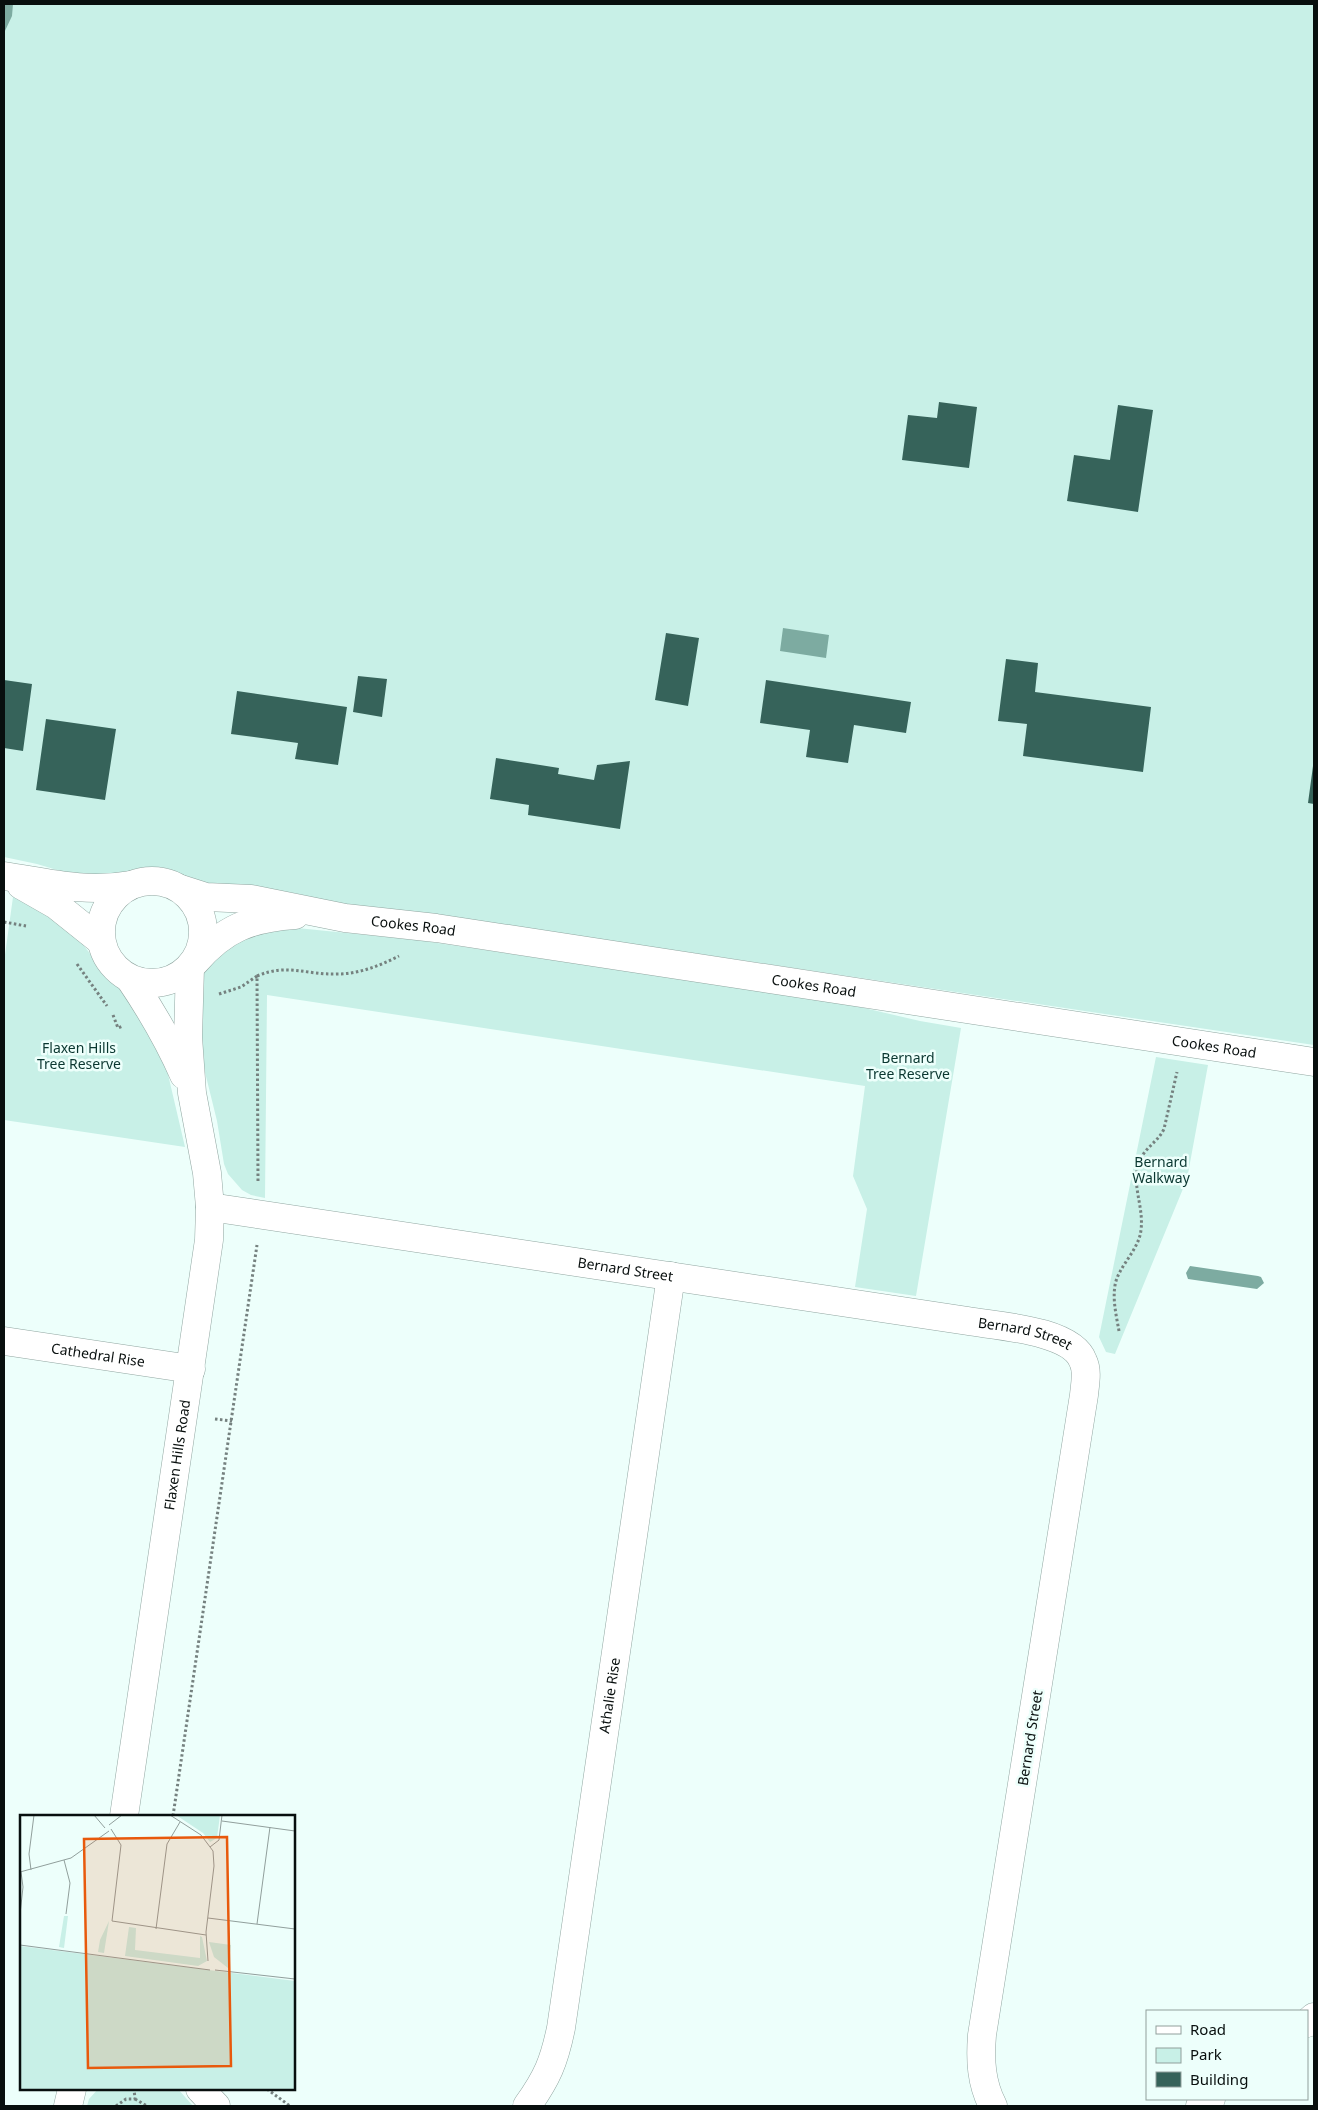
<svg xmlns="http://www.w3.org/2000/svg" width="1318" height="2110" viewBox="0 0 1318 2110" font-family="'Noto Sans',sans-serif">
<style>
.green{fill:#c8f0e7}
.water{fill:#7daba1}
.building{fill:#36635a}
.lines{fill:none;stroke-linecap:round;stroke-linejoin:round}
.minor-casing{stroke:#91a6a1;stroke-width:29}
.path{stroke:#75817f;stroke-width:3;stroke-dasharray:2.5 2.5;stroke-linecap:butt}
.minor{stroke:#fff;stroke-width:28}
.labels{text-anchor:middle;stroke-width:5;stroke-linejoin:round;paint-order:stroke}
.street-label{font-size:14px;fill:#080f0e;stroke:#edfffb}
.park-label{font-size:14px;fill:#0a3730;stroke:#edfffb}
.inset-road{fill:none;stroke:#919f9c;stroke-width:1}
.view{fill:#e8590c;fill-opacity:0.15;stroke:#e8590c;stroke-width:2.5}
.inset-edge{fill:none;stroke:#080f0e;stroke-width:2.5}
</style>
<rect width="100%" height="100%" fill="#edfffb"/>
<!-- green -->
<path class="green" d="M4 4H1314V1045L416 912 350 906 294 893 195 883 167 868 153 867 137 869 119 875 67 873 37 864 4 857Z
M13 897 43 909 76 935 103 971 128 994 167 1070 185 1147 4 1120V962Z
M287 927 417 940 847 1004 920 1021 961 1028 916 1296 855 1287 867 1209 853 1176 865 1086 267 995 265 1198 251 1195 242 1190 228 1174 224 1164 217 1121 202 1060 200 980 207 965 247 932Z
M1156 1057 1208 1065 1187 1179 1115 1354 1106 1352 1099 1337Z
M98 2089H178L193 2106H87L89 2099Z"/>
<!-- water -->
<path class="water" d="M4 4H13L12 16 4 33Z
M783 628 829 635 826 658 780 651Z
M1190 1266 1258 1276 1261 1277 1264 1283 1257 1289 1188 1279 1186 1273Z"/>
<!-- building -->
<path class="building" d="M939 402 977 407 969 468 902 460 908 415 937 418Z
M1118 405 1153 410 1138 512 1067 501 1074 455 1110 460Z
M666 633 699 638 688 706 655 700Z
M1006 659 1038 663 1035 692 1151 707 1143 772 1023 756 1027 724 998 721Z
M358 676 387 679 382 717 353 712Z
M4 680 32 684 23 751 4 748Z
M766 680 911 702 906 733 854 725 848 763 806 757 810 730 760 723Z
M237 691 347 707 338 765 295 759 298 743 231 734Z
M46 719 116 729 105 800 36 790Z
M496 758 559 768 558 774 594 780 597 765 630 761 620 829 528 815 529 805 490 799Z
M1313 766H1314V804L1308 803Z"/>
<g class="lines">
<!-- minor casing -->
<g class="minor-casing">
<g id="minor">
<path d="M4 876C49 883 85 893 131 885"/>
<circle cx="152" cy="932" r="51"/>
<path d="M21 885 56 905 101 941"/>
<path id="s1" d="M181 889 206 897 251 899 345 918 436 928 1314 1062"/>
<path d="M195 962C224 928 251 918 295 915"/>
<path d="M130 979C151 1010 169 1041 184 1075"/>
<path id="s2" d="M210 1207 968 1321C997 1326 1072 1330 1083 1361 1088 1371 1085 1384 1084 1395L982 2035C980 2060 981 2083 993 2106"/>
<path id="s3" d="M4 1341 191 1369"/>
<path id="s4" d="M124 1816 209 1240 210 1207 207 1173 192 1093 188 1037 190 967"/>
<path d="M1307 2023 1314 2017"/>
<path d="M200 2089 216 2106"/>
<path d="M68 2106 72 2089"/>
<path id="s5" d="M527 2106C547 2078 554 2062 561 2028L671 1276"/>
<path d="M1200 2106 1211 2099"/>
</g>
</g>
<!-- path -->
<path class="path" d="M4 922 26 926
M77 964 107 1006
M257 976C287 963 306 975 337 974 359 974 379 966 399 956
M219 994 241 987 257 976 258 1182
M113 1015 118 1028 123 1026
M1119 1331C1116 1314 1111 1294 1117 1278 1124 1261 1139 1248 1141 1230 1144 1206 1131 1185 1139 1162 1145 1147 1158 1142 1164 1129L1177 1072
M215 1419 232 1421
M173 1816 257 1245
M267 2089 290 2106
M135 2099 147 2106
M116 2106 126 2099H135L134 2089"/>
<!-- minor -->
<use href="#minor" class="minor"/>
</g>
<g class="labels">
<!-- street labels -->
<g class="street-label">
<text dy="5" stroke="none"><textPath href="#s1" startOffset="236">Cookes Road</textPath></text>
<text dy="5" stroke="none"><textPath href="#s1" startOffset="641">Cookes Road</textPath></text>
<text dy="5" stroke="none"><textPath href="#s1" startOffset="1046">Cookes Road</textPath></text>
<text dy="5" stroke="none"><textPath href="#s2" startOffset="420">Bernard Street</textPath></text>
<text dy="5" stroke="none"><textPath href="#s2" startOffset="825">Bernard Street</textPath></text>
<text dy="5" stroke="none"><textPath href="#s3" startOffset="95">Cathedral Rise</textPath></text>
<text dy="5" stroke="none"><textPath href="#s4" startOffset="365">Flaxen Hills Road</textPath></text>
<text dy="5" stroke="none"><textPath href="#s5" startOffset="422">Athalie Rise</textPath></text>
<text transform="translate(1030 1738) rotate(-81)" y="5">Bernard Street</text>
</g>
<!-- park labels -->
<g class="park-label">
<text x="79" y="1053">Flaxen Hills<tspan x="79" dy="16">Tree Reserve</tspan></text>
<text x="908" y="1063">Bernard<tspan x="908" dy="16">Tree Reserve</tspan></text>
<text x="1161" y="1167">Bernard<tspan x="1161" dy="16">Walkway</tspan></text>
</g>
</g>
<!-- overview -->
<g transform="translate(20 1815)">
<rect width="275" height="275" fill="#edfffb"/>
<path d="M156 0H200L197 23 190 27 183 18ZM44 101H48L44 133 39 132ZM89 106 84 138 78 137 80 125ZM109 112 116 113 115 135 180 143V121L182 122 187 146 178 151 105 141ZM189 127 211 130 208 153 194 142ZM0 131 275 166V275H0Z" fill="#c8f0e7"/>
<path class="inset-road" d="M74 0 85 13M150 0 181 20 193 36 194 51 186 117 188 146M202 6 275 16M89 10 102 0M91 14 101 30 92 106 186 120M190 32 199 25 202 0M44 45 50 68 46 99M11 55 9 39 14 0M0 57 51 43 89 16M0 99 3 72 1 57M188 103 275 114M237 109 250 12M136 114 147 29 160 7M0 130 190 155M195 155 275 164"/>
<path class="view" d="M207 22 211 251 68 253 64 24Z"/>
<rect width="275" height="275" class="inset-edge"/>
</g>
<!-- border -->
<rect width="1318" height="2110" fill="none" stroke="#080f0e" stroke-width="10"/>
<!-- legend -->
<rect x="1146" y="2010" width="162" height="90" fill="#edfffb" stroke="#919f9c"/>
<rect x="1156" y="2026" width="25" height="8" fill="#ffffff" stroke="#919f9c"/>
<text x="1190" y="2035" font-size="15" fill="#080f0e">Road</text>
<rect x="1156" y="2048" width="25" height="15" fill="#c8f0e7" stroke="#919f9c"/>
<text x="1190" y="2060" font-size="15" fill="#080f0e">Park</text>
<rect x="1156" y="2072" width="25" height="15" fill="#36635a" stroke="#919f9c"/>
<text x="1190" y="2085" font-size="15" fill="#080f0e">Building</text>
</svg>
